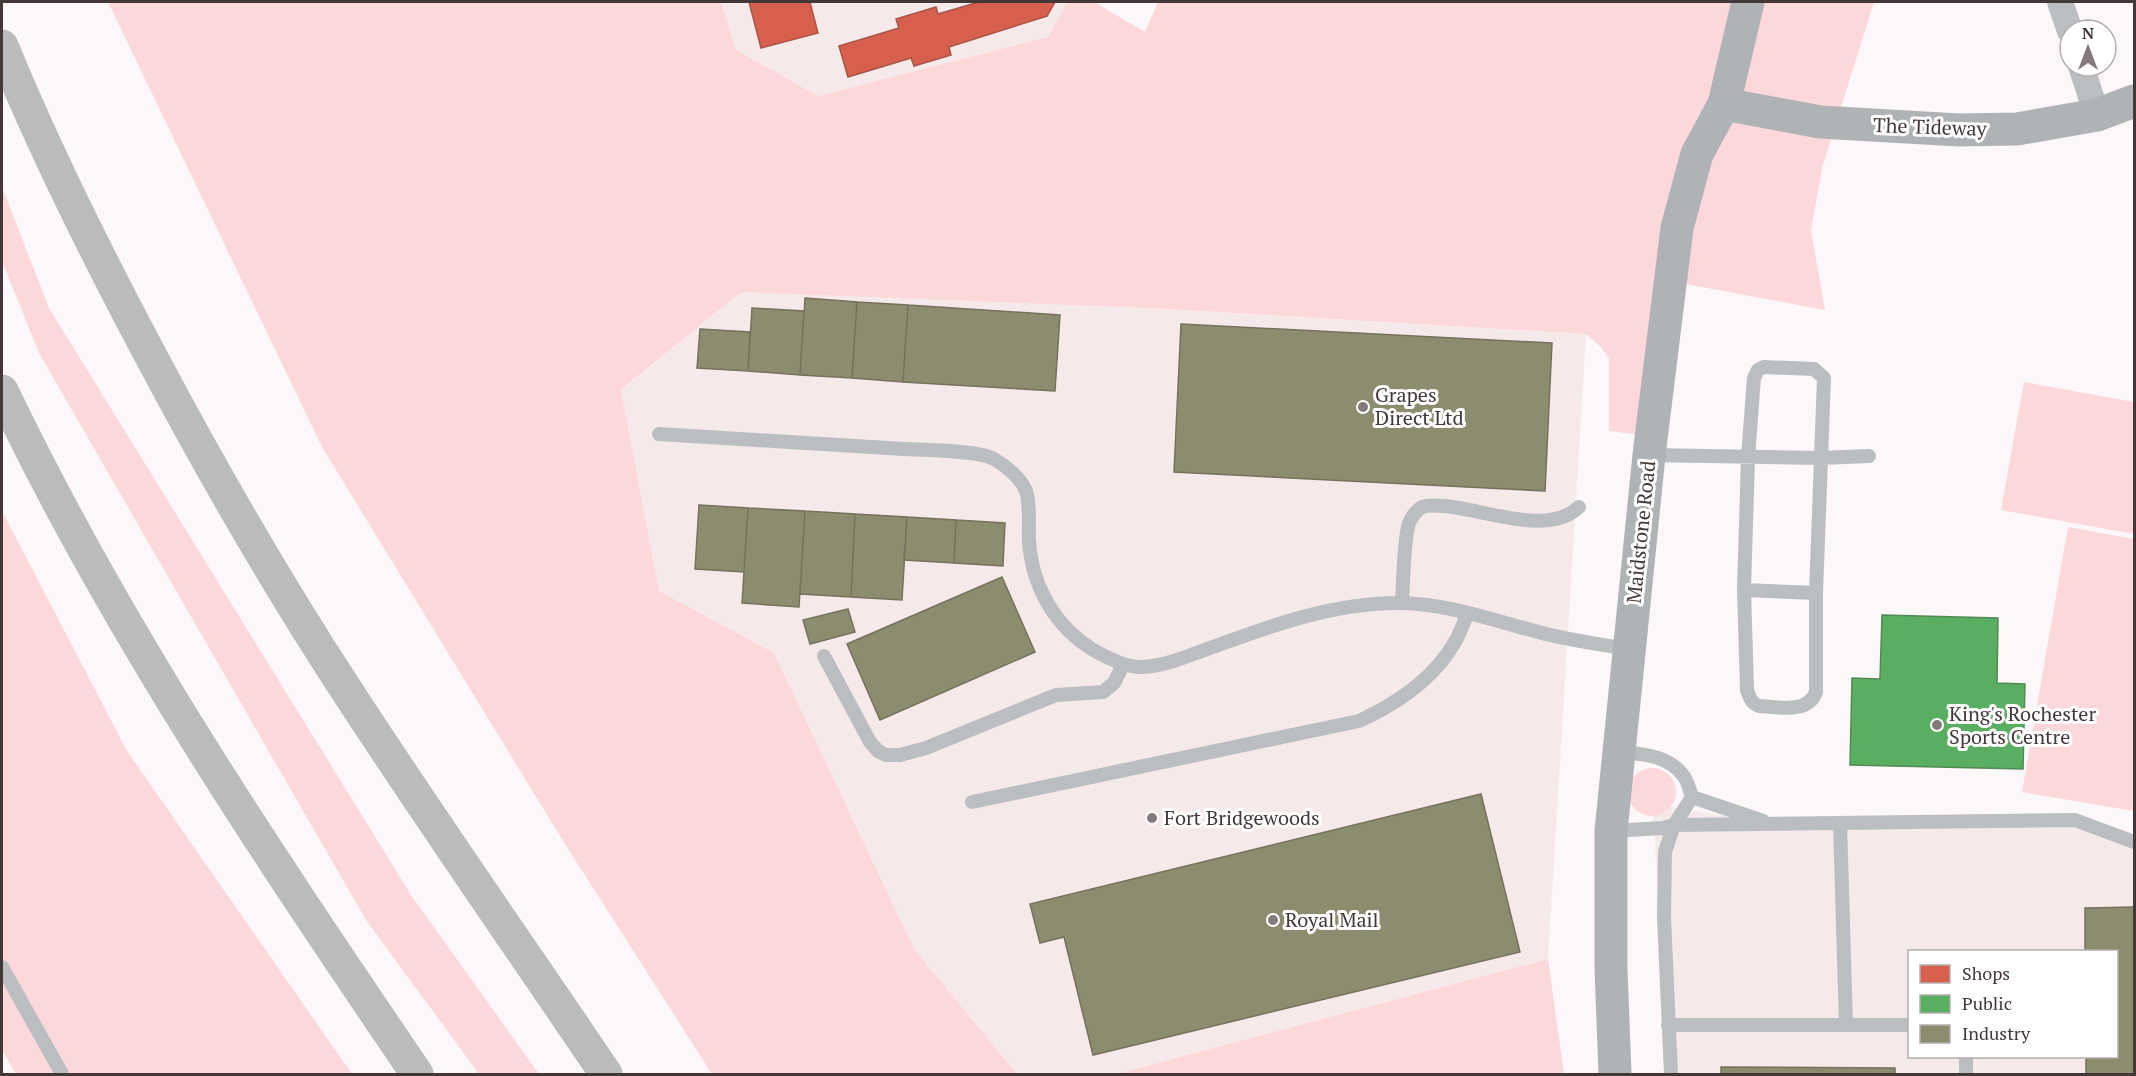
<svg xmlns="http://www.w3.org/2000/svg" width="2136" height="1076" viewBox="0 0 2136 1076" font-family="'PT Serif',serif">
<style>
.built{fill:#f5e9ea;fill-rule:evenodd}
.green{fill:#fcd8da}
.shops{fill:#d6604d;stroke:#aa5447;stroke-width:1.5}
.public{fill:#5aae61;stroke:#538a55;stroke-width:1.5}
.industry{fill:#8c8c6e;stroke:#76725e;stroke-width:1.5}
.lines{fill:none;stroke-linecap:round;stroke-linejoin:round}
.lane{stroke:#bbbec0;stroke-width:14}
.street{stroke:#bbbec0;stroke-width:26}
.secondary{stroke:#b0b3b5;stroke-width:33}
.highway{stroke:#b9bbbc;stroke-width:33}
.poi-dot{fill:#847a7b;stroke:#fff;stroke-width:2}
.labels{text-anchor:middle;stroke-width:6;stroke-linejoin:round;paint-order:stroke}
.street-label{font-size:20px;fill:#443738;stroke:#fff}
.poi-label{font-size:20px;fill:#443738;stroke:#fff;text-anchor:start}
</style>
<rect width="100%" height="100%" fill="#fcf7f8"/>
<!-- built -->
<path class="built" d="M721 2H1067L1048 37 818 96 736 50Z
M741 292 887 293 1586 334 1548 959 1116 1074H1017L914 949 774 653 659 591 621 391Z
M1653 804 1773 824 2075 820 2134 834V1074H1667ZM1910 952H2116V1056H1910Z"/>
<!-- green -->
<path class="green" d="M108 2H721L736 50 818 96 1048 37 1067 2H1094L1145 32 1158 2H1874L1822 168 1811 231 1825 310 1670 281 1651 436 1609 431V359L1600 346 1586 334 1149 308 741 292 621 390 659 591 774 653 914 949 1017 1074H712L565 844 322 447Z
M2 187 49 308 411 895 539 1074H479L366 920 39 353 2 261Z
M2024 382 2134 402V534L2001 510Z
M2 511 127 751 352 1074H16L2 1050Z
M2068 527 2134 539V811L2022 792Z
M1628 792a24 24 0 1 1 48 0a24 24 0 1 1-48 0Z
M1548 959 1564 1074H1116Z"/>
<!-- shops -->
<path class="shops" d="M749 2H810L818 33 761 48Z
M979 2H1055L1047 16 949 47 951 55 914 66 911 58 848 77 839 46 899 28 896 19 936 7 938 14Z"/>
<!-- public -->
<path class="public" d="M1882 615 1998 618 1997 683 2025 684 2023 769 1850 765 1852 678 1880 679Z"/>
<!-- industry -->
<path class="industry" d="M805 298 857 302 852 378 800 375Z
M857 302 908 305 903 382 852 378Z
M908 305 1060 315 1055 391 903 382Z
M752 308 804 311 800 375 748 371Z
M1181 324 1552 343 1545 491 1174 472Z
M700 329 750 332 748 371 697 368Z
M699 505 748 508 744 572 695 569Z
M748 508 805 511 799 607 742 603Z
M805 511 855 514 851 597 800 594Z
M855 514 907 517 902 600 851 597Z
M907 517 956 520 954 563 904 560Z
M956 520 1005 523 1003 566 954 563Z
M1002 577 1035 652 880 720 847 644Z
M848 609 855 632 810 644 803 620Z
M1481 794 1520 952 1093 1055 1064 937 1040 943 1030 904Z
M2134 907V1074H2086V1056H2116V952H2085V908Z
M1721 1067 1895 1068V1074H1721Z"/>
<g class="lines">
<!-- lane -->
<path class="lane" d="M1764 367 1814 369 1824 378 1816 593V692C1808 714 1779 707 1759 706 1751 703 1750 698 1747 690L1744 590 1748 457 1754 378 1758 370Z
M659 434C741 439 822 444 904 449 925 450 978 450 994 459 1006 466 1021 478 1026 491 1031 506 1028 525 1029 541 1032 587 1056 629 1097 652 1128 669 1140 671 1174 661 1248 635 1322 602 1402 603 1447 604 1492 620 1535 631 1566 640 1598 644 1629 649
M1649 455 1821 458 1869 456
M1744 590 1816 593
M1402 603C1403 588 1404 532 1410 521 1412 516 1418 509 1422 507 1429 504 1438 506 1445 506 1482 509 1548 537 1579 507
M824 656 870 742 878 751 886 755H900L926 748 1056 695 1103 692 1114 683 1123 665
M1619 752C1643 754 1670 755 1685 778 1688 783 1690 791 1692 797L1763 821
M972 802 1359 721C1407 699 1452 666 1467 613
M1840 823 1846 1025
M1611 831 1663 828 1674 825 2075 820 2134 842
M2 967 62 1074
M1668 1025H1910
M1966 1056V1074
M1671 1074 1664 917 1665 852 1674 825 1692 797"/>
<!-- street -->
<path class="street" d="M2060 2 2070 31
M2081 66 2097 115"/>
<!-- secondary -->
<path class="secondary" d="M1724 104 1820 122 1959 130 2017 129 2097 115 2134 101
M1615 1074 1611 969V831L1649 455 1677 228 1697 154 1724 104 1748 2"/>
<!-- highway -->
<path class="highway" d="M2 46C46 154 98 257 153 360 213 473 277 584 347 691 431 820 520 947 606 1074
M2 391C118 633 267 853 417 1074"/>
</g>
<!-- markers -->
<g class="poi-dot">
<circle cx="1363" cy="407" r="6"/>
<circle cx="1937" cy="725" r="6"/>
<circle cx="1152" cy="818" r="6"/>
<circle cx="1273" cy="920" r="6"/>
</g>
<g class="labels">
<!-- street labels -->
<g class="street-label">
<text transform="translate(1930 127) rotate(2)" y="7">The Tideway</text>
<text transform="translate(1641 532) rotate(-84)" y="7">Maidstone Road</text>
</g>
<!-- poi labels -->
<g class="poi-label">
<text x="1375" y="402">Grapes<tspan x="1375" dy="23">Direct Ltd</tspan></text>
<text x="1949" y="721">King's Rochester<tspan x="1949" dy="23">Sports Centre</tspan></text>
<text x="1164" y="825">Fort Bridgewoods</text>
<text x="1285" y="927">Royal Mail</text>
</g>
</g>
<!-- border -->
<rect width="2136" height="1076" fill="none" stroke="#443738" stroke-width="6"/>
<!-- legend -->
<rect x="1908" y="950" width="210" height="108" fill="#ffffff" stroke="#b4afaf" stroke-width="1.5"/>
<rect x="1920" y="965" width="30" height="18" fill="#d6604d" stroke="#b4afaf" stroke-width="1.5"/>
<text x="1962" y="980" font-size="18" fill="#443738">Shops</text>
<rect x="1920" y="995" width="30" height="18" fill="#5aae61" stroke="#b4afaf" stroke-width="1.5"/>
<text x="1962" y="1010" font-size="18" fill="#443738">Public</text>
<rect x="1920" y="1025" width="30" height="18" fill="#8c8c6e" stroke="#b4afaf" stroke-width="1.5"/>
<text x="1962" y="1040" font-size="18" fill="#443738">Industry</text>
<!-- north arrow -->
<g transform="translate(2088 48)"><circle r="28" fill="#ffffff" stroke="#b4afaf" stroke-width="1.5"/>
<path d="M0-4.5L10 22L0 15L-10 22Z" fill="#847a7b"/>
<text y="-9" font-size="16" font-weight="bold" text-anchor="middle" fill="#443738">N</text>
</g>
</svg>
